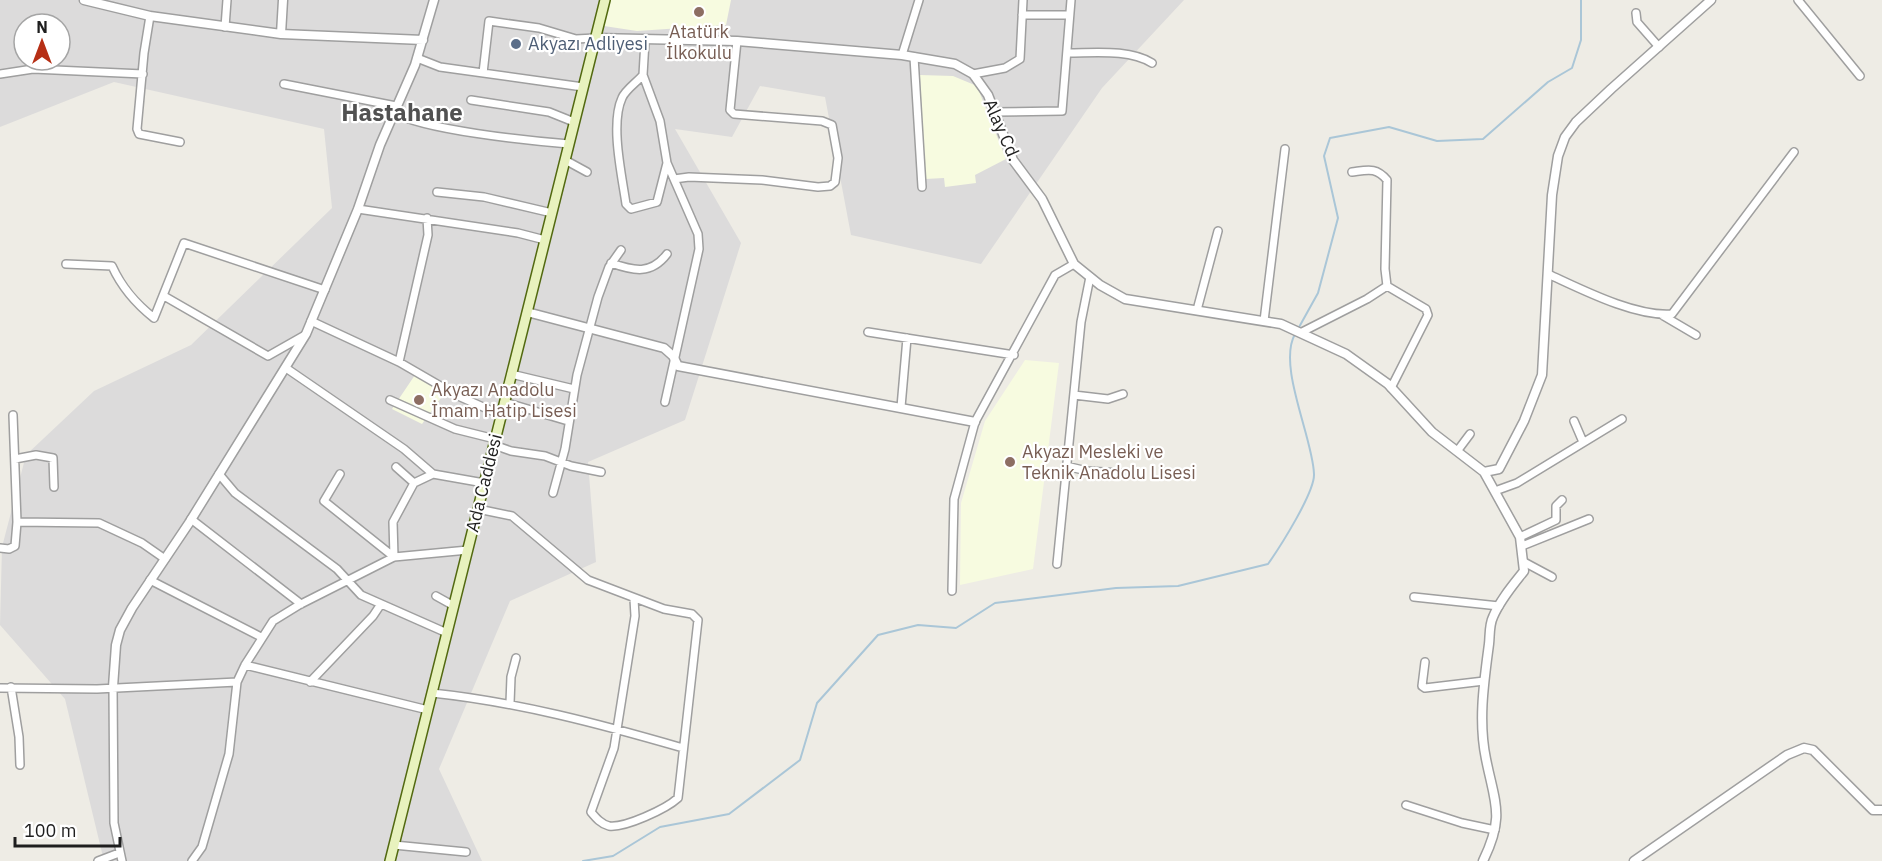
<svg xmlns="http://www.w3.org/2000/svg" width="1882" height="861" viewBox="0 0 1882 861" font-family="'IBM Plex Sans',sans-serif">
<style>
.residential{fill:#dcdbdb;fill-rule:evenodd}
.education{fill:#f7fbe0}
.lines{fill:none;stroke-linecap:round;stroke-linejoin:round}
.stream{stroke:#aac6d7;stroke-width:2}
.minor-casing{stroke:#9f9f9f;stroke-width:10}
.tertiary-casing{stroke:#9f9f9f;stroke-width:11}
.secondary-casing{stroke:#526910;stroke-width:12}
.minor{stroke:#fff;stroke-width:7}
.tertiary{stroke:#fff;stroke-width:8}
.secondary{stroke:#e8f2be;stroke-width:9}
.education-dot{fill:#8d6e63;stroke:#fff;stroke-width:2}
.service-dot{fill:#5c6f8a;stroke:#fff;stroke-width:2}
.labels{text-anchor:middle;stroke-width:4.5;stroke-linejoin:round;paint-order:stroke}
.education-label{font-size:18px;fill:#785e54;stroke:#fff;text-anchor:start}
.service-label{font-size:18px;fill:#4e5e75;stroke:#fff;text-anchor:start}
.street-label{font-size:18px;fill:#1e1e1e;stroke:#fff}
.district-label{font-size:24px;font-weight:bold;fill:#515151;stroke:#fff}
</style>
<rect width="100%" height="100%" fill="#eeece5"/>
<!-- residential -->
<path class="residential" d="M0 0H1184L1102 88 981 264 851 235 825 97 760 86 732 137 675 129 741 243 685 420 588 462 596 562 510 601 439 769 482 861H104L65 699 0 625 2 547 26 455 94 391 191 345 332 208 324 129 114 82 0 127ZM24 24H60V60H24Z"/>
<!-- education -->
<path class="education" d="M609 0H731L726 25 637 31 604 26 603 20Z
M920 75 953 76 977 86 1006 159 975 175 976 183 945 187 944 178 925 179Z
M1025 360 1059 363 1033 569 960 585 961 503 985 421Z
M415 375 446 391 422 424 392 409Z"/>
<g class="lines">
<!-- stream -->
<path class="stream" d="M1298 329 1318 293 1338 218 1324 156 1330 138 1389 127 1437 141 1483 139 1548 82 1572 68 1581 40V0
M583 861 613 856 660 827 729 814 800 760 817 703 878 635 918 625 956 628 995 603 1116 588 1178 586 1268 564C1280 547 1315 492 1314 474 1313 438 1277 366 1295 334"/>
<!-- minor casing -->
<g class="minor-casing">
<path id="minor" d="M1798 0 1860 76
M1636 13 1637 22 1659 47
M1022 15H1068
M150 16 144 53 137 129 139 134 180 142
M225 27 227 0
M645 41 643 75 660 121 667 163 698 234 699 249 665 402
M1068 53C1095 53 1129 49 1152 63
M902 55 919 0
M914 57 922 187
M417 58 440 67 583 87
M483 73 489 21 539 28 576 39 595 38
M0 74 33 69 143 74
M973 74 1005 68 1020 59 1023 0
M643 75C637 82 625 90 622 98 610 124 622 176 626 204L631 209 657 202 667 163
M284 84 396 106
M471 100 549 112 574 122
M393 112C422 130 531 141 569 144
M994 112 1062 111 1071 0
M565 160 587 172
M1352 172C1368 170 1376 167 1387 180L1385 269 1387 286 1426 309 1428 315 1391 388
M674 179 689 177 762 180 818 187 830 186 835 182 838 158 832 125 822 121 734 114 730 110 737 41
M437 192 484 197 552 213
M358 209 518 233 545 240
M611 263C634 271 651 275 667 254
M66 264 112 266C122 288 135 303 154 318L184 243 325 290
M1548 274C1581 289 1635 317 1672 314L1794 152
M164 296 268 356 305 335
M1197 310 1218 231
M1662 315 1696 335
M311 321 399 362 456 395 501 415
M1264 321 1285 149
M868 332 1014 355
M1302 332 1367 299 1387 286
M399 362 428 235 427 218
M286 368 404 449 433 474
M511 374 574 389
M1074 395 1108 399 1123 394
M390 400 455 429 495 439
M504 402 568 421
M901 407 907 338
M13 415 17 522 99 523 142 543 165 559
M1574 421 1583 442
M494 445 511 451 545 456 571 466 601 472
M1458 450 1470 434
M15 459 36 455 53 458 54 487
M1066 466 1087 471 1120 473
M396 467 414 483
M219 474 235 493 337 569 361 595 447 633
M340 474 324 501 394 557
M1495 491 1517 483 1622 419
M553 493 565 449 577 375 598 297 609 267 621 250
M478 509 512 516 588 580 664 609 692 614 698 620 678 798C666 809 625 828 609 826 601 824 596 818 591 812L614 748 635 616 634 599
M191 519 301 604
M1520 537 1556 520V506L1562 500
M1522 546 1589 519
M0 548 9 549 15 546 17 522
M394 557 393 522 414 483 433 474 484 483
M1524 562 1552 577
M1057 564 1081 322 1090 277
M150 580 261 637
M952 591 954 499 975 422 1055 275 1074 264
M436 596 454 606
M1414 597 1499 606
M1425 662 1422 686 1425 688 1484 681
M245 665 273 621 299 605 394 557 468 550
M310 682 373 616 381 604
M11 687 19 737 20 765
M113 687 114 823 122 861
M0 688 97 689 237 682 245 665 428 710
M432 693C518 702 600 724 683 748
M510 703 511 677 516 658
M1406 805 1462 823 1495 830
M394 845 466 852
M98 861 119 853
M192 861 202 847 229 754 237 682"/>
</g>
<!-- tertiary casing -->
<g class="tertiary-casing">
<path id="tertiary" d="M84 0 150 16 281 34 423 40
M281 34 283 0
M595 38 737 41 902 55 955 64 973 74 988 95 1013 160 1042 199 1074 264 1100 285 1125 299 1281 324 1346 354 1388 384 1432 432 1484 472 1520 537 1524 571C1513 585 1500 600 1493 617 1489 625 1490 636 1489 644 1484 682 1478 721 1486 759 1495 804 1505 816 1483 861
M527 312 664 348 673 356 678 366 975 422
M1484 472 1499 469 1524 421 1542 375 1552 195 1558 156 1565 137 1576 122 1611 89 1711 0
M113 687 116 645 120 630 132 608 189 523 306 334 358 209 380 145 415 65 434 0
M1634 861 1787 755 1804 748 1813 750 1873 810H1882"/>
</g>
<!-- secondary casing -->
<g class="secondary-casing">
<path id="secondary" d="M390 861 605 0"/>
</g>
<!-- minor -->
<use href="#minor" class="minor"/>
<!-- tertiary -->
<use href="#tertiary" class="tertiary"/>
<!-- secondary -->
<use href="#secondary" class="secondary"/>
</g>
<!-- markers -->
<g class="education-dot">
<circle cx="699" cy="12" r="6"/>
<circle cx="419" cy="400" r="6"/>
<circle cx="1010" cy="462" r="6"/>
</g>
<circle class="service-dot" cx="516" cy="44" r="6"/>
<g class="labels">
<!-- education labels -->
<g class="education-label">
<text x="699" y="38" text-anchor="middle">Atatürk<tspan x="699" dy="21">İlkokulu</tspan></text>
<text x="431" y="396">Akyazı Anadolu<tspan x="431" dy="21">İmam Hatip Lisesi</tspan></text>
<text x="1022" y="458">Akyazı Mesleki ve<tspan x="1022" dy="21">Teknik Anadolu Lisesi</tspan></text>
</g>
<!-- service labels -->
<g class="service-label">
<text x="528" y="50">Akyazı Adliyesi</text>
</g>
<!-- street labels -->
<g class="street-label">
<text transform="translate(1002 130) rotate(66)" y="6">Alay Cd.</text>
<text transform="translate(484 483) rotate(-76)" y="6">Ada Caddesi</text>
</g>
<!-- district labels -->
<g class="district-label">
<text x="402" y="121">Hastahane</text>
</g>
</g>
<!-- north arrow -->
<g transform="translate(42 42)"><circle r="28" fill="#ffffff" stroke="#a5a5a5" stroke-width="1.5"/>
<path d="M0-4.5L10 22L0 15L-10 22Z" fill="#b62f15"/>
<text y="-9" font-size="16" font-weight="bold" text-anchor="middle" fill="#1e1e1e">N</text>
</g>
<!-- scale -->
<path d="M15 837v9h105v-9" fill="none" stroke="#1e1e1e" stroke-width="3"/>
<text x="24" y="837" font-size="18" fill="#1e1e1e" stroke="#ffffff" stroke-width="4.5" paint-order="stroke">100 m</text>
</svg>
